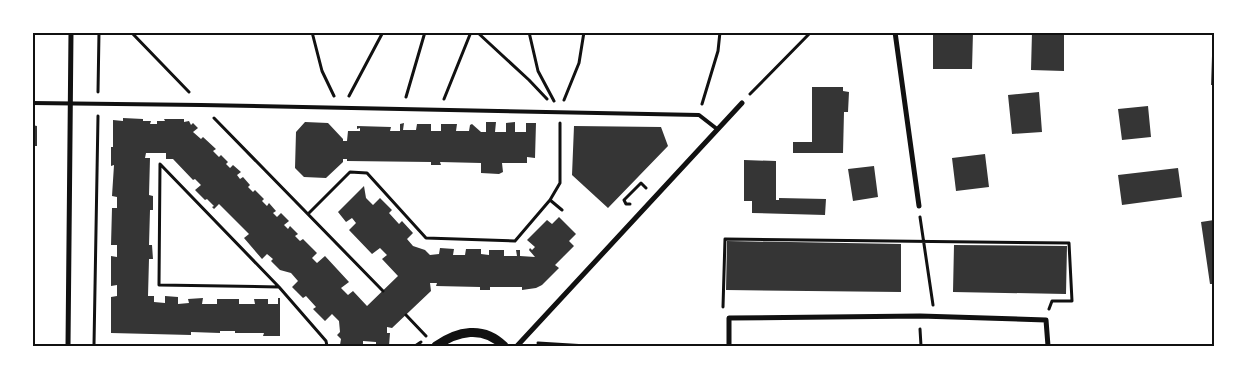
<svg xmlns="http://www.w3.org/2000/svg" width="1247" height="379" viewBox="0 0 1247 379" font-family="Arial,sans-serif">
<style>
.building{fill:#353535}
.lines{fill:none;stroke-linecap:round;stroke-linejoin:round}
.path{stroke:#111;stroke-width:3}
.service{stroke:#111;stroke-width:4}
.minor{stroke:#111;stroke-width:5}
.tertiary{stroke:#111;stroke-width:9}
.neatline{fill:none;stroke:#111;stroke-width:2}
</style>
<rect width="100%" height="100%" fill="#fff"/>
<!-- building -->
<path class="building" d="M933 32H973L972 69H933Z
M1032 32H1064V71L1031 70Z
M1212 56H1214V85H1211Z
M812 87H843V91L849 92 848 112H844L843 153H793V142H812Z
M1039 92 1042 132 1012 134 1008 95Z
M1148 106 1151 137 1122 140 1118 109Z
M123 118 143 119V121H151L150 124H157V121H165L164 119H184V122L189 121 191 125 193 123 198 128 193 132 201 139 203 137 216 149 213 151 219 157 221 155 228 162 226 164 230 168 233 165 241 172 237 175 240 179 243 177 250 185 248 187 253 192 255 190 264 199 262 201 267 206 269 203 276 211 273 213 277 217 281 213 289 221 284 225 288 229 290 226 298 234 295 236 300 241 303 239 317 253 312 258 317 263 325 256 349 282 341 288 348 295 353 291 367 306 398 276 382 259 387 255 380 248 372 254 349 230 356 223 352 218 346 222 338 212 364 186 366 198 373 205 380 198 392 210 389 213 399 224 402 221 413 233 407 239 413 246 425 250 430 255 439 254 440 248 454 249 453 255H465L466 249H481V254L489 255V250H504V256H517L516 250H520V256L535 257 529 250 530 248 532 250 535 247 527 240 547 220 552 224 559 217 576 234 569 241 574 246 555 265 559 268 542 285 536 288 522 290V287H490V290H480V287L436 286 437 283H430L431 291 392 328 387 327V333H390L389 346H376V342L363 341V346L340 345 341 339 337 335 340 332 339 321 332 314 325 321 313 309 316 307 306 296 303 298 292 287 298 281 291 273 280 270 271 261 273 259 267 254 262 259 244 238 249 234 219 204 214 209 212 207 214 206 207 199 205 200 195 190 201 185 195 179 193 180 173 159H166V153H146L145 158H150L149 195 153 196V210H150L149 245H152L153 259H149L148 296H154V302L165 303V296L178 297V304L189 303 188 299 203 298 202 304H217V299H239V304H255L254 299H268V304H278V298H280V336H263L264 333H235V331H220V333L191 332V335L111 333V297L117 296V285L111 286V256L117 257V245H111L112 208H117V197L112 196 114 165 111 166V147H113V120L123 121Z
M305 122 328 123 343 139V141H347L348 131H360V128L357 129V126L391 127 390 131H400V124L404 123 403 130H416L417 124H431V131H441V124H457L456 131H469L470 125 472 124 481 132H486V122H496L495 132H506V123L515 122V132H526V123H536L535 158 527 157V163H502L503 172 499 174 481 173V163L440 162 441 165H431V162L347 161V159H343V162L326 178 304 177 295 168 296 132Z
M32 125 37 126V146H32Z
M574 126 661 127 668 146 608 208 572 175Z
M985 154 989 187 956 191 952 158Z
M744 160 776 161V200H779V198L826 199 825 215 752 213V201H744Z
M874 166 878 197 853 201 848 169Z
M1178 168 1182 197 1122 205 1118 175Z
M1214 220V284H1210L1201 222Z
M727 241 901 244V292L726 290Z
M954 245 1067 246 1066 294 953 292Z"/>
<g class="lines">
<!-- path -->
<path class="path" d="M131 32 189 92
M312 32 322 71 334 96
M477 32 529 80 547 99
M529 32 538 71 554 101
M98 92 99 32
M750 94 811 32
M349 96 383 32
M406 97 425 32
M444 99 471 32
M564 100 579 63 584 32
M702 104 718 51 720 32
M214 118 383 291
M550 200 562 210
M630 204H626L624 200 641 183 646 188
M308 214 350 172 367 173 426 238 515 241 550 200 560 183V123
M920 217 933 305
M279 287 159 285 160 164 279 287 326 341 327 346
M723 307 725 239 1069 243 1072 301H1052L1049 309
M406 315 426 336
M920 329 921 346
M538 343 587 346
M94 345 98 116
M415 346 421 342"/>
<!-- service -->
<path class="service" d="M32 103 201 105 699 115 717 129"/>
<!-- minor -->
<path class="minor" d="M895 32 919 206
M68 346 71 32
M517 346 742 103
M729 346V318L920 316 1046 320 1048 346"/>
<!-- tertiary -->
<path class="tertiary" d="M436 346C457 331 483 325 504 346"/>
</g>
<!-- border -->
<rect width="1247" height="379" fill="none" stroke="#ffffff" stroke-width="68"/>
<rect x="34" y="34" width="1179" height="311" class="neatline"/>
</svg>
